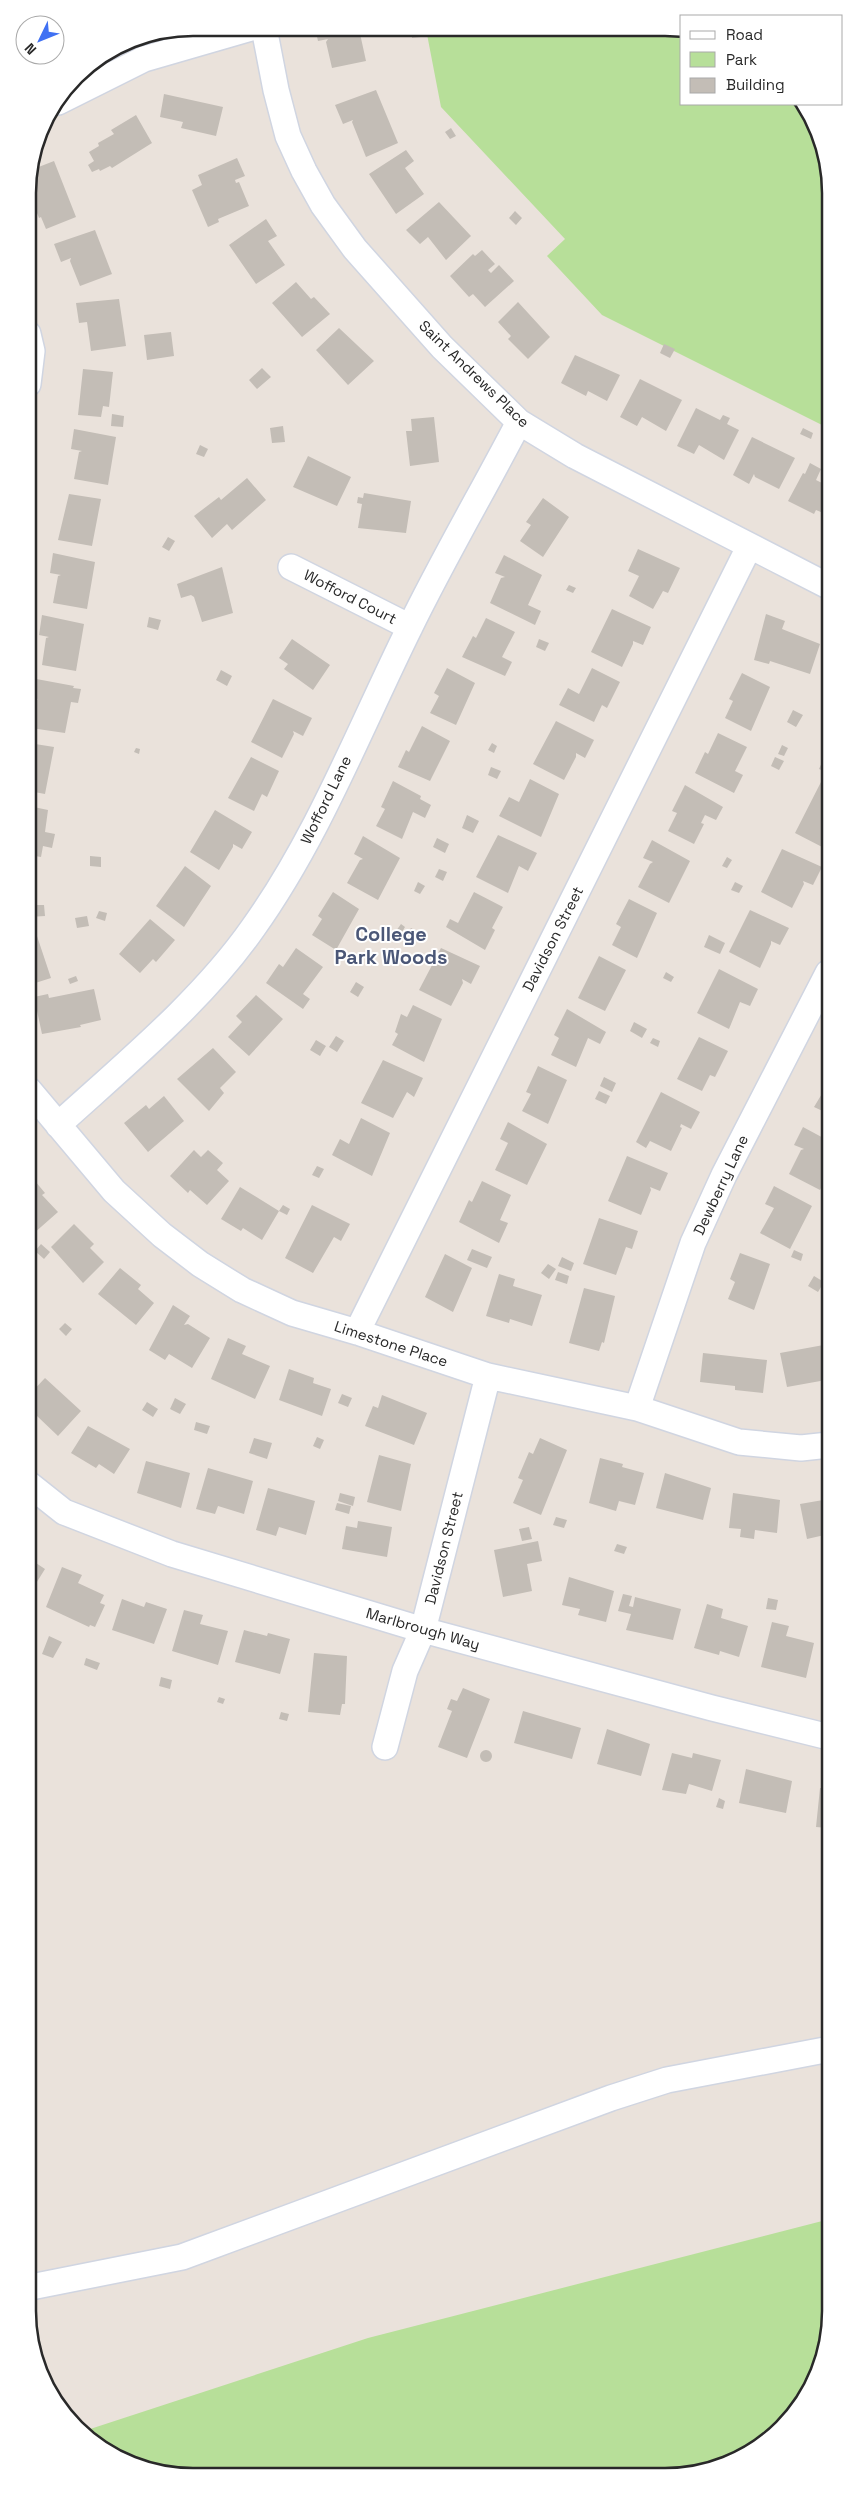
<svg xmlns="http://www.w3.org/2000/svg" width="858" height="2504" viewBox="0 0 858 2504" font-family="'Space Grotesk',sans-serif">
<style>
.green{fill:#b7df99}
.building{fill:#c3bdb6}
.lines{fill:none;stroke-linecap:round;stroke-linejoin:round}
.minor-casing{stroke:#d0d5e1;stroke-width:28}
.minor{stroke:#fff;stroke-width:25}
.labels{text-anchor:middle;stroke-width:4;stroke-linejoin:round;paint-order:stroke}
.street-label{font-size:15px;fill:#292929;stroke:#fff}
.district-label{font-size:20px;font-weight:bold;fill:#4b5777;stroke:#fff}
.rim{fill:none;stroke:#292929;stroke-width:2.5}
</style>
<rect width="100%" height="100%" fill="#eae2db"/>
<!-- green -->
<path class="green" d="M426 29 682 31V104H802L813 120 827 161 828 428 602 315 547 256 565 239 441 107Z
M830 2219V2321L818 2374 790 2420 748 2454 697 2473H161L120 2459 81 2432 368 2338Z"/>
<!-- building -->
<path class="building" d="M315 28 359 29 366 61 332 68 326 42 328 39 318 41Z
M411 29H420L421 37 412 38Z
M376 90 398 143 366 157 352 122 353 120 343 124 335 105Z
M164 94 223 107 216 136 181 128 183 122 160 117Z
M136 115 152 143 112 168 110 166 100 171 99 169 92 172 88 165 94 161 89 152 99 146 98 143 114 134 111 130Z
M451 128 456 136 450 139 445 132Z
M406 150 414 161 405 168 424 194 396 214 369 174Z
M237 158 245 176 235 180 236 183 239 182 249 206 218 219 219 222 208 227 192 190 202 185 198 175Z
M54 161 76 217 46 229 41 217 39 218 29 193 30 190 28 191V182L31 170Z
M439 202 471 236 446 260 428 237 420 244 406 230Z
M515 211 522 218 516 225 509 218Z
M266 219 277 236 268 241 285 265 256 284 229 245Z
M95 230 112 274 80 286 70 261 71 258 61 262 54 244Z
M482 250 495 264 488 270 491 273 499 265 514 281 485 307 473 294 469 297 450 276 473 254 475 256Z
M296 282 311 299 314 297 330 314 302 337 272 303Z
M119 299 126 346 91 351 87 322 79 323 76 303Z
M518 302 550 337 528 359 508 339 511 336 498 322Z
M339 328 374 361 348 385 316 350Z
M171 332 174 356 147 360 144 335Z
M664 344 675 349 670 358 660 353Z
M575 355 620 375 607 401 588 391 586 396 561 383Z
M262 368 271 377 257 389 249 380Z
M83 369 113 372 109 407 103 406 101 417 78 415Z
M640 379 682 400 666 431 642 417 637 426 620 417Z
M696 408 720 420 723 415 730 418 727 424 739 430 724 460 699 445 694 454 677 446Z
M112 414 124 416 123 427 111 426Z
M434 417 439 462 410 466 406 431H412L411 419Z
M283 426 285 442 272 443 270 428Z
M803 428 813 433 811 439 800 434Z
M74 429 116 437 108 485 74 479 79 452 82 451 71 449Z
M752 437 795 458 779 489 755 477 754 474 749 484 733 475Z
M200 445 208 449 204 457 196 454Z
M308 456 351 477 337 506 293 487Z
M810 463 821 469 816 480 826 485 828 482V515L816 510 814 514 788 501 803 473 805 474Z
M247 478 266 500 232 530 227 524 212 538 194 516 219 497 221 500Z
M364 493 411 501 406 533 358 528 362 504 357 503 358 497 363 498Z
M69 494 101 499 92 546 58 540Z
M543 498 569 517 543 557 520 541 531 525 526 522Z
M168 537 175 541 169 551 162 547Z
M638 549 680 568 668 593 663 591 653 609 629 596 639 576 628 571Z
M53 553 95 562 87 609 53 603 58 576 61 575 50 573Z
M504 555 542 575 528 605 541 611 535 625 490 603 501 578 505 577 495 573Z
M222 567 233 613 202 622 194 597 191 595 181 598 177 584Z
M569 585 576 588 573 593 566 590Z
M612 609 651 627 643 645 633 641V644L622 667 591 652Z
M766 614 785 621 782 629 820 644 810 674 770 661 769 664 754 660Z
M42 615 84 624 76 671 42 665 46 638 49 637 39 635Z
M149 617 161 620 158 630 147 627Z
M486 618 515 632 502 657 512 662 505 676 462 657 473 636 476 638Z
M292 639 330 665 313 690 284 669 288 664 279 658Z
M539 639 549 643 545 651 536 647Z
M447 668 475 683 456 725 430 713 439 696 434 693Z
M592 668 620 682 607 708 602 705 594 722 559 705 568 688 579 694Z
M221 670 232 676 227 686 216 680Z
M742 673 770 687 751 731 725 718 733 701 729 699Z
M31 678 74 686 73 688 81 689 78 703 71 702 65 733 31 728 35 701 38 699 29 698Z
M273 699 312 718 303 736 293 731 294 734 282 758 251 742Z
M793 710 803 715 796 727 787 722Z
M826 710 828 711V720L823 717Z
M556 721 594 740 585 758 576 753V757L564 780 533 764Z
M422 726 450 741 430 781 398 767 406 750 409 752Z
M718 733 747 747 735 771 743 775 734 793 695 773 705 752 708 754Z
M29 743 54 747 45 794 29 791Z
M492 743 497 746 494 753 488 750Z
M782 745 788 748 784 756 778 754Z
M136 748 140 749 139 754 134 752Z
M828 749V773L819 769Z
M251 757 279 771 267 797 262 794 254 811 228 798Z
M775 757 784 761 779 770 771 766Z
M491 767 501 771 497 779 488 775Z
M530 779 559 794 541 837 499 816 509 797 519 802Z
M393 781 421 796 420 799 431 805 425 818 413 812 402 839 376 826 385 809 381 807Z
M821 782 828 786 824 794 828 796 826 849 795 833Z
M685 785 723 807 716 820 705 815 701 823 704 824 694 844 668 831 677 813 672 811Z
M29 806 48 810 45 832 55 834 52 848 43 846 41 857 29 855Z
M215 810 252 832 242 849 233 844V847L219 870 190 852Z
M467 815 479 821 473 833 462 828Z
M498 835 537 853 528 871 519 866 508 893 476 877Z
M363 836 400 858 378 900 347 883 360 860 363 859 354 854Z
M437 838 449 844 445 853 433 847Z
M652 840 690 861 669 903 638 887 650 864 653 862 643 858Z
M782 849 822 867 813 885 803 881 804 884 792 908 761 892Z
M90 856 101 857V867L90 866Z
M727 857 732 860 727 868 722 866Z
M185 866 211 886 184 927 156 906Z
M439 869 447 872 443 881 435 877Z
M34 871 37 905H44L45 916 29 917V872Z
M418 882 425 886 420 894 414 891Z
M735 882 743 886 739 893 731 890Z
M333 892 359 909 336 950 312 935 322 919 318 916Z
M474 892 503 907 492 928 495 930 485 950 446 927 450 919 458 923Z
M629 899 657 913 637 958 612 945 621 927 616 924Z
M750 910 789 928 780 945 771 941V944L760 968 729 952Z
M99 911 107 913 105 921 96 918Z
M87 916 89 926 77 928 75 918Z
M150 919 175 940 156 962 153 959 140 973 119 954Z
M401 924 405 927 401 934 396 931Z
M411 928 416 931 412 937 407 934Z
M36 933 51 978 29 985V935Z
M709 935 725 943 720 954 704 947Z
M296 948 323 967 303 994 310 999 303 1009 266 983 279 964 283 967Z
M441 948 480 966 471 984 462 979 463 983 451 1006 419 990Z
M599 956 626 970 605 1011 578 998Z
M719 969 758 989 750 1006 740 1002 729 1029 697 1013Z
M666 972 674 977 671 982 663 978Z
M76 976 78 981 70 984 68 979Z
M356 982 364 987 358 997 350 992Z
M94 989 101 1020 80 1025 81 1027 42 1034 34 997 48 994 49 998Z
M256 995 283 1019 249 1056 228 1037 242 1022 236 1016Z
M413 1005 442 1019 424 1062 392 1045 398 1034 395 1032 401 1014 407 1017Z
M567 1009 606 1032 600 1044 588 1038 576 1067 551 1055 559 1038 554 1035Z
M634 1022 647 1029 642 1038 630 1031Z
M336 1036 344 1041 337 1052 329 1047Z
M699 1037 728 1051 715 1077 710 1075 702 1091 677 1079Z
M653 1038 660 1041 658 1047 650 1043Z
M316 1040 326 1046 320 1056 310 1050Z
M213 1048 236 1072 220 1088 224 1093 209 1111 177 1079Z
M383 1060 423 1078 414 1097 407 1092 393 1118 361 1103Z
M538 1066 567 1080 548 1124 522 1111 531 1094 526 1092Z
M604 1077 616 1083 612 1092 600 1086Z
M826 1087 829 1089V1114L814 1107Z
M599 1091 610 1096 606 1104 595 1099Z
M661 1092 700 1112 691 1129 681 1124 680 1127 682 1128 671 1151 650 1141 646 1148 636 1142Z
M164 1096 184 1121 148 1152 124 1123 146 1105 149 1109Z
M361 1118 390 1133 372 1176 332 1155 340 1139 349 1144Z
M508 1122 547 1144 527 1185 495 1170 508 1143 500 1139Z
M803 1127 829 1141V1173L820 1190 789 1174 801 1150 804 1149 794 1145Z
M194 1150 201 1157 208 1150 223 1163 217 1170 229 1181 207 1205 190 1190 188 1193 170 1176Z
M627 1156 668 1173 660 1191 650 1187 651 1190 641 1215 608 1201Z
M317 1166 324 1169 319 1178 312 1175Z
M30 1175 45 1193 42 1195 58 1212 33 1234 29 1230Z
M482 1181 511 1195 500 1220 508 1223 499 1243 459 1222 469 1200 472 1202Z
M774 1186 812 1206 790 1249 760 1233 774 1208 765 1204Z
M240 1187 279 1211 262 1240 243 1228 241 1231 221 1219Z
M283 1205 290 1209 287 1215 279 1211Z
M312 1205 350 1224 341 1241 334 1237 313 1273 285 1258Z
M599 1218 638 1231 632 1249 626 1247 616 1275 583 1264Z
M74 1224 94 1244 90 1248 104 1262 83 1283 51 1247Z
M41 1244 50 1252 44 1259 35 1251Z
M472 1249 492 1257 487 1268 467 1260Z
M794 1250 803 1254 801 1261 791 1257Z
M740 1253 770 1264 754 1310 728 1299 735 1282 730 1279Z
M445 1254 472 1268 453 1312 425 1297Z
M562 1257 574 1263 571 1271 558 1266Z
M548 1264 556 1269 549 1279 541 1273Z
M120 1268 141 1285 138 1289 154 1303 136 1325 98 1294Z
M558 1272 569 1276 567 1284 555 1280Z
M499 1274 515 1279 513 1286 542 1295 532 1326 510 1319 509 1323 486 1316Z
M814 1276 824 1282 818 1292 808 1286Z
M584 1288 615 1296 604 1343 602 1342 599 1351 569 1343Z
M173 1305 190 1316 184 1325 188 1324 210 1338 192 1368 169 1354 165 1360 149 1350Z
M65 1323 72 1329 66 1336 59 1329Z
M228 1338 246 1346 242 1354 270 1366 255 1399 211 1379Z
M829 1344V1390L826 1380 787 1387 780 1353Z
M703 1353 767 1360 763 1393 735 1390V1386L700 1382Z
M29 1358 36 1365 29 1371Z
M289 1369 314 1378 313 1383 331 1389 322 1416 279 1400Z
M45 1378 81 1411 58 1436 37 1416 30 1424 29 1395Z
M342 1394 352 1398 348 1407 338 1403Z
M382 1395 427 1413 414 1445 365 1426 373 1406 378 1408Z
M175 1398 186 1404 180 1414 170 1409Z
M147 1402 158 1409 153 1417 142 1410Z
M196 1422 210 1426 207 1434 194 1430Z
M88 1426 130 1449 114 1474 99 1464 96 1468 71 1453Z
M317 1437 324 1440 320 1449 313 1446Z
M254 1438 272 1443 267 1459 249 1453Z
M540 1438 567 1450 541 1515 513 1503 523 1480 518 1478 529 1452 533 1454Z
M379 1455 411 1464 401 1511 367 1502Z
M600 1458 623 1464 622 1467 644 1473 635 1505 619 1501 616 1511 589 1503Z
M146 1461 190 1473 181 1508 137 1493Z
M208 1468 253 1481 244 1514 218 1506 215 1514 196 1509Z
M665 1473 711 1488 703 1520 656 1508Z
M268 1488 315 1501 306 1535 279 1527 276 1536 256 1530Z
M340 1493 355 1497 353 1506 338 1501Z
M733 1493 780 1500 777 1533 755 1530 754 1539 740 1537 741 1529 729 1528Z
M829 1499V1534L807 1539 800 1504Z
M337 1503 351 1506 349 1514 335 1510Z
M556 1517 567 1520 564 1528 553 1525Z
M358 1521 392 1527 387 1557 342 1549 346 1526 357 1528Z
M529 1527 532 1539 522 1541 519 1529Z
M538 1541 542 1561 527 1564 532 1591 503 1597 494 1550Z
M617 1544 627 1547 624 1554 614 1551Z
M30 1559 45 1569 30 1593Z
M62 1567 82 1575 78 1583 104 1595 100 1603 105 1605 95 1627 90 1625 89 1627 46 1607Z
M569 1577 614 1591 606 1622 578 1615 580 1609 562 1605Z
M623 1594 632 1596 629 1606 633 1607 635 1597 681 1609 673 1640 626 1630 631 1614 618 1611Z
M768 1598 778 1600 776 1610 766 1609Z
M122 1599 144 1607 146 1602 167 1609 154 1644 112 1630Z
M707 1604 723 1609 721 1618 748 1626 739 1657 720 1651 719 1655 694 1648Z
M184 1610 203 1615 200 1624 228 1631 218 1665 172 1651Z
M772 1622 789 1626 786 1636 814 1643 806 1678 761 1667Z
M244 1630 267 1636 268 1633 290 1639 280 1674 235 1662Z
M49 1636 62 1642 53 1658 42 1654Z
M314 1653 347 1656 345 1704H342L340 1715 308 1712Z
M86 1658 100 1663 97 1670 84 1665Z
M161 1677 172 1680 170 1689 159 1686Z
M463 1688 490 1699 467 1758 438 1747 452 1711 447 1709 451 1699 457 1701Z
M219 1697 225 1699 223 1704 217 1702Z
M523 1711 581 1728 572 1759 514 1743Z
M281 1712 289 1714 287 1721 279 1719Z
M607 1729 650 1744 641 1776 597 1764Z
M480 1756a6 6 0 1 1 12 0a6 6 0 1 1-12 0Z
M672 1753 692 1758 693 1753 721 1760 712 1791 689 1784 686 1794 662 1790Z
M746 1769 792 1781 786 1813 739 1803Z
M820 1788H829V1828L816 1827Z
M719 1798 725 1801 723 1809 716 1807Z"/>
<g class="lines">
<!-- minor casing -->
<g class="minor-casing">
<path id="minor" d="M264 28 276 90 288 136 304 171 323 205 355 249 442 347 519 422 575 456 828 586
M58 102 144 59 251 28
M28 334 32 351 28 384
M291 567 410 627
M29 1090 114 1191 162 1235 200 1264 242 1290 292 1313 357 1332 488 1376 637 1408 739 1442 801 1448 829 1445
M58 1125C124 1065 202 1001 253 928 318 837 359 730 409 629 443 559 483 491 519 422
M357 1332 749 547
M637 1408 693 1243 724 1175 828 973
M30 1485 64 1512 172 1554 423 1630 712 1708 829 1737
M385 1747 405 1671 423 1630 488 1376
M31 2287 182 2257 611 2098 667 2080 830 2049"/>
</g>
<!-- minor -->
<use href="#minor" class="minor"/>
</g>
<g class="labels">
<!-- street labels -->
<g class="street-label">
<text transform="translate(474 374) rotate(44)" y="5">Saint Andrews Place</text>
<text transform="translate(350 597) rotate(27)" y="5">Wofford Court</text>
<text transform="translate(326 800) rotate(-64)" y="5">Wofford Lane</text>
<text transform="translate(553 939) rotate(-63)" y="5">Davidson Street</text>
<text transform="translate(721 1185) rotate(-65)" y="5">Dewberry Lane</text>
<text transform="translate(391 1344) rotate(18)" y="5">Limestone Place</text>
<text transform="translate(444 1548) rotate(-76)" y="5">Davidson Street</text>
<text transform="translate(423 1629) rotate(16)" y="5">Marlbrough Way</text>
</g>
<!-- district labels -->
<g class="district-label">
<text x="391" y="941">College<tspan x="391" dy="23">Park Woods</tspan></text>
</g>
</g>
<!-- crop -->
<path d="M0 0H858V2504H0ZM193 36H665A157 157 0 0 1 822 193V2311A157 157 0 0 1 665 2468H193A157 157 0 0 1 36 2311V193A157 157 0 0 1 193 36Z" fill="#fff" fill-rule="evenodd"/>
<path class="rim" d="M193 36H665A157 157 0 0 1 822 193V2311A157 157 0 0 1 665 2468H193A157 157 0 0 1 36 2311V193A157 157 0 0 1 193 36Z"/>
<!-- legend -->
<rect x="680" y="15" width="162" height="90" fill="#ffffff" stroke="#a9a9a9"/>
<rect x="690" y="31" width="25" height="8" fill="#ffffff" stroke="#a9a9a9"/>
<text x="726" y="40" font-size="15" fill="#292929">Road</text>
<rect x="690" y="52" width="25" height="15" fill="#b7df99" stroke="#a9a9a9"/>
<text x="726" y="65" font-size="15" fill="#292929">Park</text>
<rect x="690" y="78" width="25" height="15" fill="#c3bdb6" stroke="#a9a9a9"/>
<text x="726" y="90" font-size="15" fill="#292929">Building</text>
<!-- north arrow -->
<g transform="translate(40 40) rotate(227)"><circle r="24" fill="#ffffff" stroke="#a9a9a9"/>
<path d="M0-4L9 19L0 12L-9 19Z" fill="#4071f3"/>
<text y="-8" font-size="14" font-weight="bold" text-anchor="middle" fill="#292929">N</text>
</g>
</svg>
